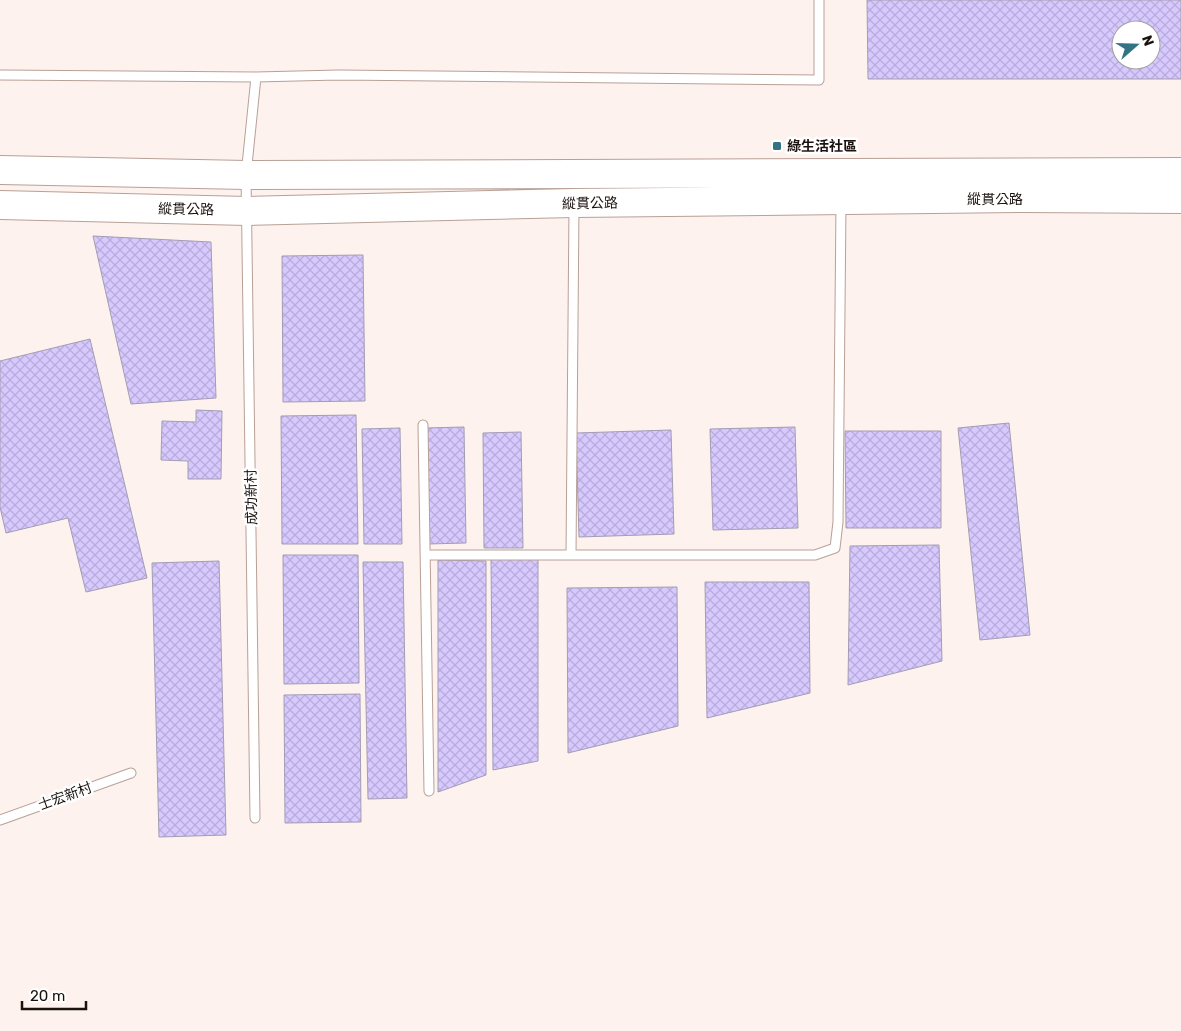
<svg xmlns="http://www.w3.org/2000/svg" width="1181" height="1031" viewBox="0 0 1181 1031" font-family="Rubik,'Noto Sans TC',sans-serif">
<style>
.building{fill:url(#building-cross-hatch);stroke:#a29db2;fill-rule:evenodd}
.lines{fill:none;stroke-linecap:round;stroke-linejoin:round}
.service-casing{stroke:#b8a097;stroke-width:11}
.primary-casing{stroke:#b8a097;stroke-width:30}
.service{stroke:#fff;stroke-width:9}
.primary{stroke:#fff;stroke-width:28}
.poi-dot{fill:#327486;stroke:#fff;stroke-width:2}
.labels{text-anchor:middle;stroke-width:5;stroke-linejoin:round;paint-order:stroke}
.poi-label{font-size:14px;font-weight:bold;fill:#1a120f;stroke:#fff;text-anchor:start}
.street-label{font-size:14px;fill:#1a120f;stroke:#fff}
</style>
<defs>
<pattern id="building-cross-hatch" width="8" height="8" patternUnits="userSpaceOnUse" patternTransform="scale(1.25)"><rect width="8" height="8" fill="#d7c9ff"/><path d="M0 0l8 8M0 8l8-8" fill="none" stroke="#b8acd9"/></pattern>
</defs>
<rect width="100%" height="100%" fill="#fdf2ee"/>
<!-- building -->
<path class="building" d="M867 0H1181V79H868ZM1121 30H1151V60H1121Z
M93 236 211 242 216 398 131 404Z
M363 255 365 401 283 402 282 256Z
M90 339 147 578 86 592 68 518 6 533 0 507V361Z
M196 410 222 411 221 479H188V461L161 460 162 421 196 422Z
M356 415 358 544H282L281 416Z
M1009 423 1030 635 980 640 958 428Z
M464 427 466 543 428 544 425 428Z
M795 427 798 528 713 530 710 429Z
M400 428 402 544H364L362 429Z
M671 430 674 534 579 537 576 433Z
M845 431H941V528H846Z
M521 432 523 548H484L483 433Z
M939 545 942 661 848 685 850 546Z
M283 555H358L359 683 284 684Z
M491 559H538V761L493 770Z
M438 560 486 561V775L438 792Z
M219 561 226 835 159 837 152 563Z
M363 562H403L407 798 368 799Z
M705 582H809L810 693 707 718Z
M677 587 678 726 568 753 567 588Z
M360 694 361 822 285 823 284 695Z"/>
<g class="lines">
<!-- service casing -->
<g class="service-casing">
<path id="service" d="M0 75 256 77 338 75 819 80V0
M423 425 429 791
M425 555H815L835 548 838 522 841 203
M571 555 574 206
M255 818 246 175 256 77
M0 820 131 773"/>
</g>
<!-- primary casing -->
<g class="primary-casing">
<path id="primary" d="M0 170 246 175 1181 172
M0 205 247 211 574 203 1024 198 1181 199"/>
</g>
<!-- service -->
<use href="#service" class="service"/>
<!-- primary -->
<use href="#primary" class="primary"/>
</g>
<!-- markers -->
<rect class="poi-dot" x="772" y="141" width="10" height="10" rx="2.5"/>
<g class="labels">
<!-- poi labels -->
<g class="poi-label">
<text x="787" y="151">綠生活社區</text>
</g>
<!-- street labels -->
<g class="street-label">
<text x="995" y="204">縱貫公路</text>
<text transform="translate(590 203) rotate(-1)" y="5">縱貫公路</text>
<text transform="translate(186 209) rotate(1)" y="5">縱貫公路</text>
<text transform="translate(251 497) rotate(-91)" y="5">成功新村</text>
<text transform="translate(65 796) rotate(-20)" y="5">士宏新村</text>
</g>
</g>
<!-- north arrow -->
<g transform="translate(1136 45) rotate(70)"><circle r="24" fill="#ffffff" stroke="#a3a09f"/>
<path d="M0-4L9 19L0 12L-9 19Z" fill="#327486"/>
<text y="-8" font-size="14" font-weight="bold" text-anchor="middle" fill="#1a120f">N</text>
</g>
<!-- scale -->
<path d="M22 1001v8h64v-8" fill="none" stroke="#1a120f" stroke-width="2.5"/>
<text x="30" y="1001" font-size="15" fill="#1a120f" stroke="#ffffff" stroke-width="4" paint-order="stroke">20 m</text>
</svg>
